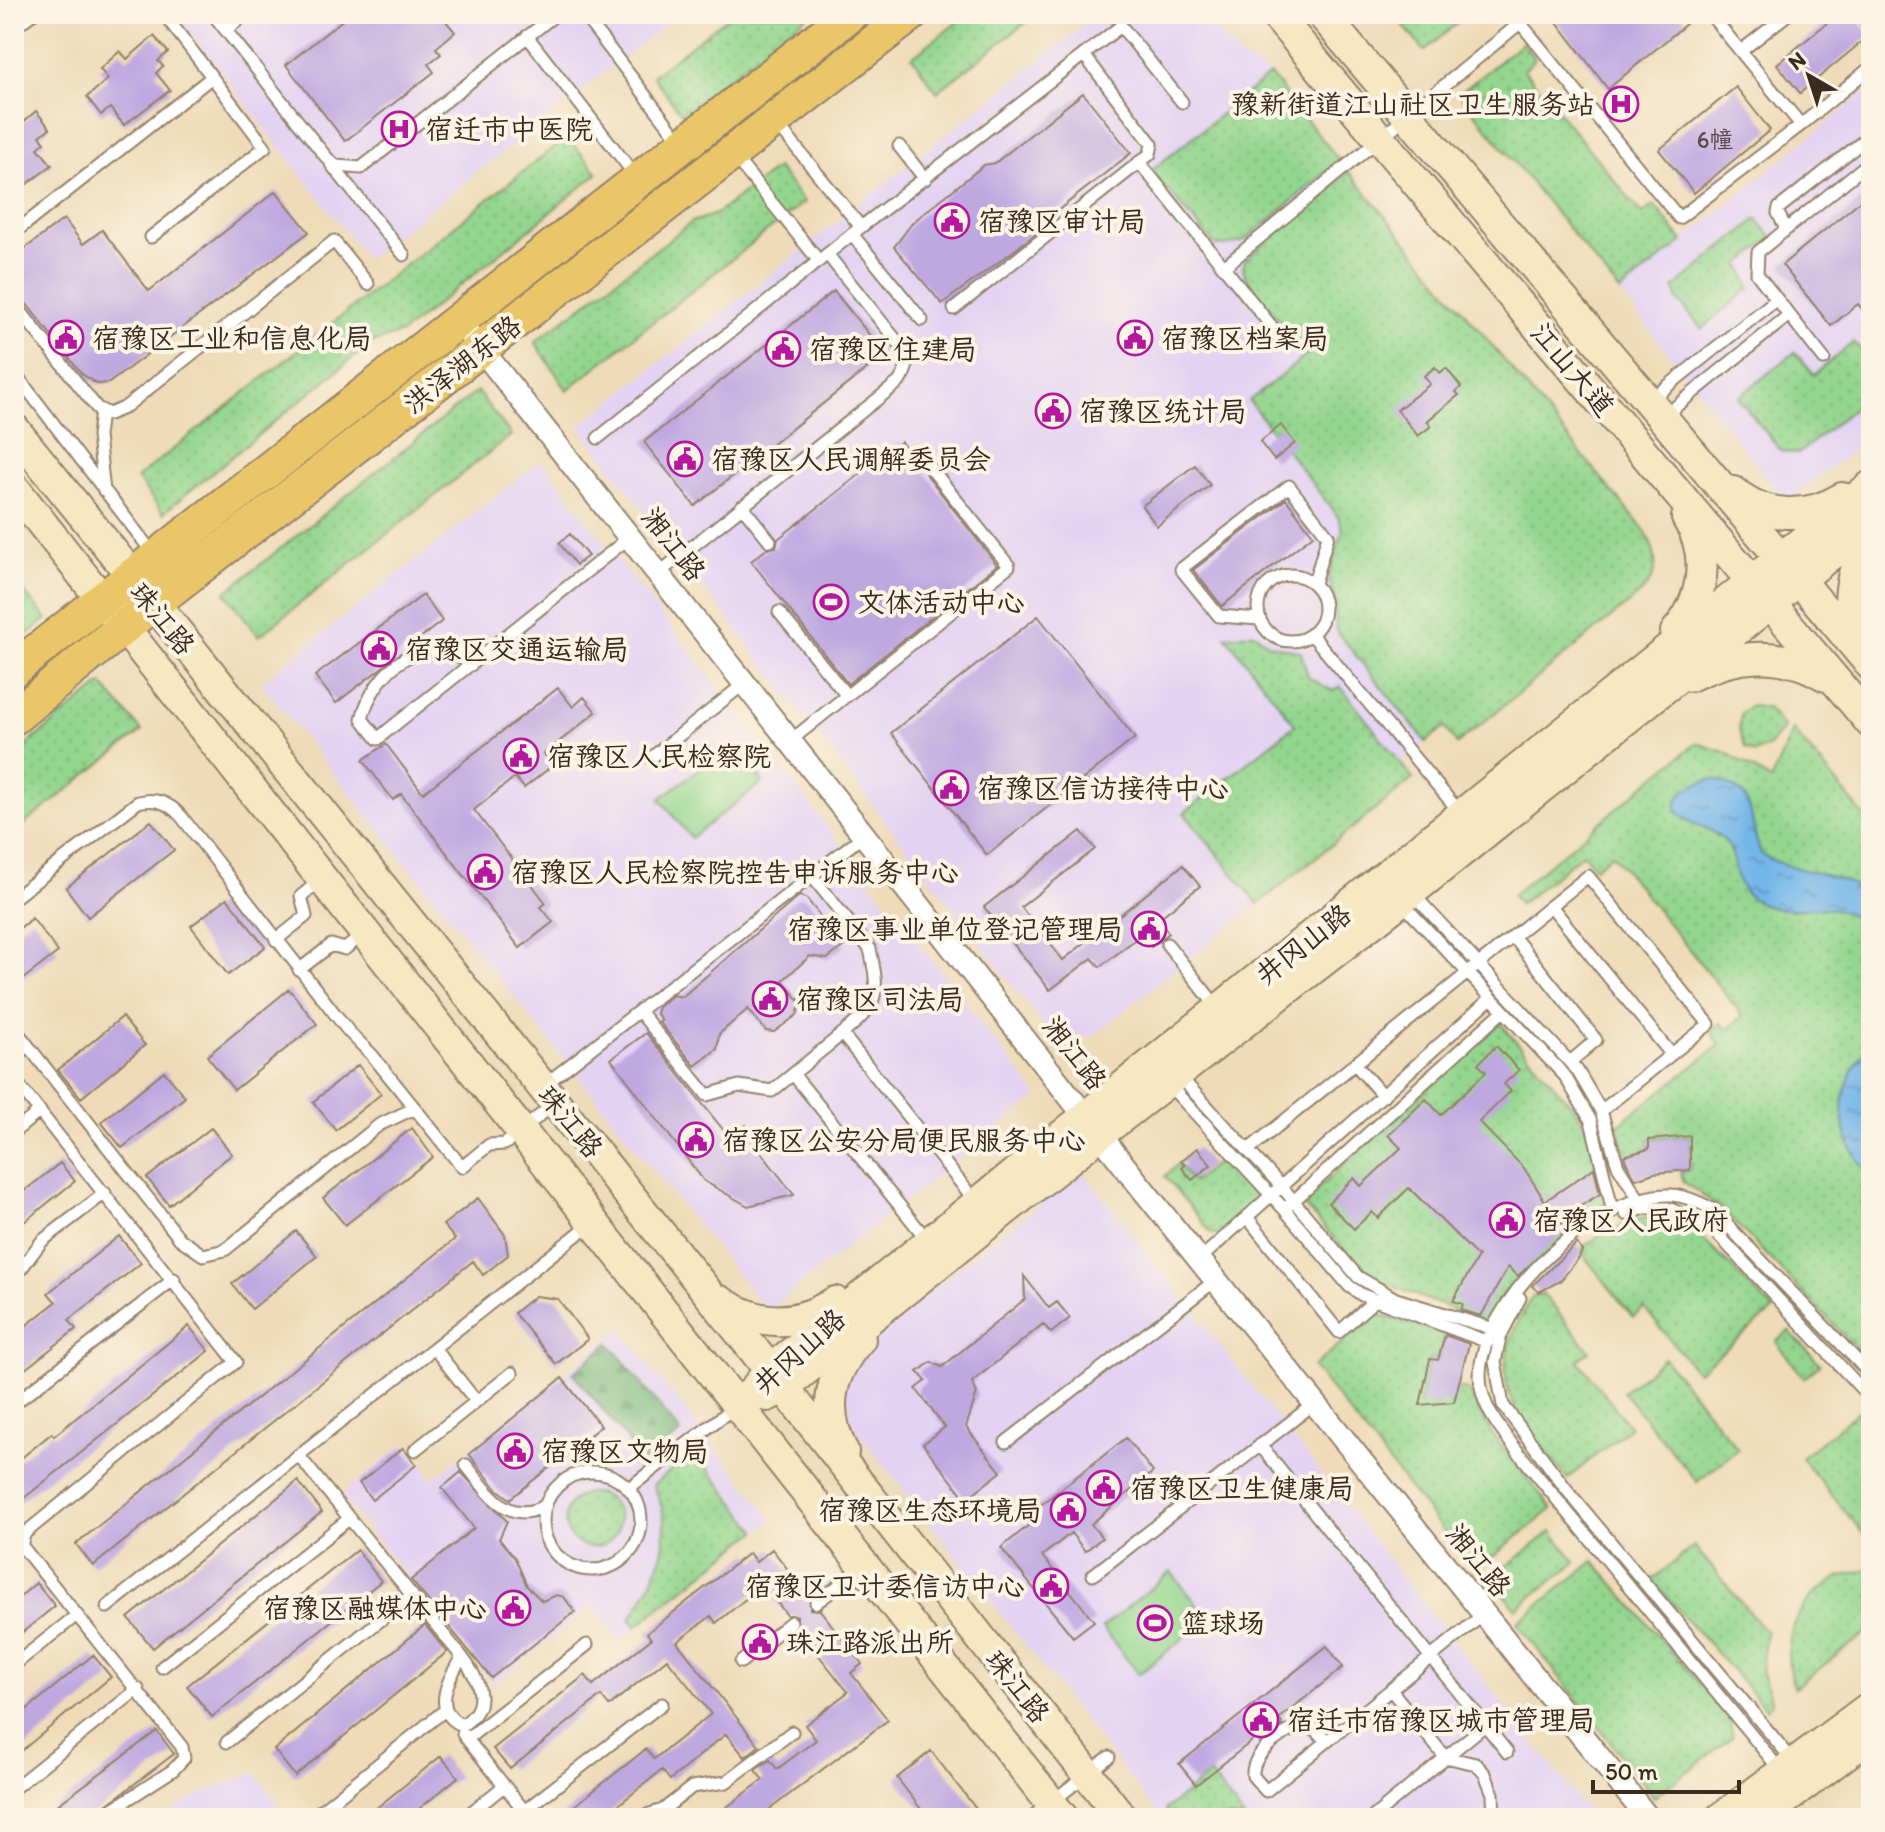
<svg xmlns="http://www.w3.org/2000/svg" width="1885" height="1832" viewBox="0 0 1885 1832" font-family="Itim,'LXGW WenKai TC',sans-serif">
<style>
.built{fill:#e3d3f3}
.green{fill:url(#green-dots);stroke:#678056;stroke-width:2}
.forest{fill:url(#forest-firs);stroke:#58704c;stroke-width:2}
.pitch{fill:#93d68e;stroke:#678056;stroke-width:2}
.water{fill:url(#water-ripples);stroke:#577084;stroke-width:2}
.building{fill:#bea8e0}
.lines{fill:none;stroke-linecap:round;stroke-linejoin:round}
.lane-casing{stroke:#95826c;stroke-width:15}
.street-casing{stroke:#95826c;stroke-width:26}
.secondary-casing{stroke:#95826c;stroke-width:34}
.primary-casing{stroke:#95826c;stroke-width:38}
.lane{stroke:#fff;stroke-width:11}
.street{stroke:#fff;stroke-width:22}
.secondary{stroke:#f7e8c3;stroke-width:30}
.primary{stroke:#ebc669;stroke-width:34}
.labels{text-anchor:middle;stroke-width:8;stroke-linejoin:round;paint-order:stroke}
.number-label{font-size:24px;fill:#5c4a4e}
.poi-label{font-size:28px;fill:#3b2a1e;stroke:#fcf5e5;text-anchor:start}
.street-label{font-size:28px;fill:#3b2a1e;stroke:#fcf5e5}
</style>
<defs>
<pattern id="green-dots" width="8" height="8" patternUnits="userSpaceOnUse" patternTransform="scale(2)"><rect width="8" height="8" fill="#93d68e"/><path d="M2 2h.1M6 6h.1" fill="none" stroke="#80b87a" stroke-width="1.8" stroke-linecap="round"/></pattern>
<pattern id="forest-firs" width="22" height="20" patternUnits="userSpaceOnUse" patternTransform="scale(2)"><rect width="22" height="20" fill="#76b779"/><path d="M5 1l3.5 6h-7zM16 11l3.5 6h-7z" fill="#629563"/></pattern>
<pattern id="water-ripples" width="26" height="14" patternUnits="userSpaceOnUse" patternTransform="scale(2)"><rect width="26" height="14" fill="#73b6e9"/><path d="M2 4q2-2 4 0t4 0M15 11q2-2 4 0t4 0" fill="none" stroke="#6094bc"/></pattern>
</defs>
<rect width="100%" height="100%" fill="#fcf5e5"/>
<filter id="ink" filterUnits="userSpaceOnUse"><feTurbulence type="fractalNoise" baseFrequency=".0125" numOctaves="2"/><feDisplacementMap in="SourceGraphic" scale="16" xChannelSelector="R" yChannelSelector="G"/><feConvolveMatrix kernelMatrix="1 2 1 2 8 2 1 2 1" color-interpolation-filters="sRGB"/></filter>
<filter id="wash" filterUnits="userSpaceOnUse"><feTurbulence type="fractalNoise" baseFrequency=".006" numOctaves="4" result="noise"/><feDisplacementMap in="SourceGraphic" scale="32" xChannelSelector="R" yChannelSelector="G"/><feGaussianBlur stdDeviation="1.8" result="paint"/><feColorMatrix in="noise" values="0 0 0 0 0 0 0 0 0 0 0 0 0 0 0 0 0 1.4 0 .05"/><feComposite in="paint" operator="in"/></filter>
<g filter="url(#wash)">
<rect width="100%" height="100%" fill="#efdbb9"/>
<!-- built -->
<path class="built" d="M176 14H679L367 259Z
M1098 14H1203L1239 57 1270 75 1425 262 1601 602 1245 888 1258 904 1092 1036H1052L579 427Z
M1871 87V436L1786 503 1620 292Z
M541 461 1038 1096 767 1311 261 683Z
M1082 1171 1593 1818H1161L860 1434 851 1419 845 1388 859 1346Z
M620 1329 773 1520 620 1641 592 1606 494 1684 341 1495 405 1444 433 1479Z
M254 1772 289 1818H160L201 1794Z"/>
<!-- green -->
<path class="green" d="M732 14H810L682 114 652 76Z
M968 14H1037L937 92 912 57Z
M1394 14H1468L1424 51Z
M1522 43 1535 59 1524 70 1642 214 1654 205 1683 241 1620 292 1459 94Z
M1270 75 1340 161 1244 241 1225 246 1215 245 1151 171Z
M567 137 598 173 402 333 371 343 163 513 137 478Z
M777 168 804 202 567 390 535 342 692 222 716 214Z
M1349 172 1645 531C1658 555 1661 573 1641 593L1457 744 1444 727 1426 742 1336 631 1335 598 1328 578 1343 531 1338 517 1249 401 1307 355 1246 278 1243 268 1245 260Z
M1757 219 1772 238 1740 264 1750 288 1702 329 1678 300 1674 288Z
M1854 342 1871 362V394L1798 454 1781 451 1738 398 1795 352 1814 375Z
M477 391 511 435 259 636 225 593Z
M14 580 47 619 14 644Z
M1255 633 1268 644 1301 652 1308 677 1333 691 1340 686 1413 779 1258 904 1184 813 1295 725 1226 636Z
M102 684 142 731 14 832V755Z
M1751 706 1767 708 1784 728 1769 746 1755 753 1745 748 1739 731 1741 713Z
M1793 730 1871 824V1364L1723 1210 1684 1182 1680 1171 1690 1170V1136L1649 1139V1149L1625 1156 1618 1125 1720 1045 1711 1031 1721 1023 1727 1030 1743 1016 1612 854 1595 868 1583 853 1520 904 1512 895 1696 743 1725 752 1771 780Z
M1500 1023 1576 1110 1588 1130 1607 1201 1516 1281 1497 1311 1484 1322 1383 1282 1351 1257 1302 1203Z
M1225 1156 1258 1200 1217 1235 1211 1233 1165 1176 1178 1164 1193 1182Z
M1645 1217 1677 1219 1694 1230 1774 1310 1697 1372 1644 1308 1633 1317 1584 1256 1583 1247 1603 1233Z
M1543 1294 1590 1351 1578 1360 1630 1427 1567 1479C1512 1411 1479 1380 1532 1297Z
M1376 1314 1445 1333 1438 1360 1430 1359 1420 1405 1458 1387 1469 1391 1492 1434 1552 1509 1475 1571 1313 1367Z
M1789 1331 1820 1364 1804 1378 1776 1342Z
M1664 1358 1738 1449 1697 1482 1623 1392Z
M1865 1406 1871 1413V1543L1801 1458Z
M695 1452 757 1531 636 1626 630 1619C658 1577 679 1533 653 1485Z
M565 1520a27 27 0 1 1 54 0a27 27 0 1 1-54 0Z
M1552 1531 1576 1562 1516 1609 1492 1578Z
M1694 1546 1766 1632 1761 1671 1772 1703 1766 1709 1652 1580Z
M1594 1561 1730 1719 1732 1737 1654 1797 1517 1623Z
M1871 1570V1629L1794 1688C1774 1630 1810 1575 1871 1570Z
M1210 1774 1244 1818H1171L1165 1810Z"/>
<!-- forest -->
<path class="forest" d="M609 1343 681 1433 645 1462 573 1373Z"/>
<!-- pitch -->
<path class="pitch" d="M733 743 763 782 691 838 660 799Z
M1171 1572 1208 1618 1139 1674 1102 1628Z"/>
<!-- water -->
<path class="water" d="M1713 779C1761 792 1745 814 1761 854 1794 875 1843 870 1871 897V931C1829 888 1805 922 1762 904 1725 888 1743 858 1723 839 1709 826 1688 826 1676 810 1676 788 1694 785 1713 779Z
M1871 1043V1075L1867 1084 1871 1106V1177C1833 1134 1834 1088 1871 1043Z"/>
<g id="blocks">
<!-- building -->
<path class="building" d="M350 14H440L455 32 436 48 441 54 428 64 434 72 345 141 286 65Z
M1551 14H1680L1687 23 1608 89Z
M1838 14H1852L1870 35 1800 93 1777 64Z
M154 36 168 52 158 61 163 66 156 73 170 90 124 125 110 108 101 115 87 97 108 79 100 69 120 51 127 59Z
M1736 87 1770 130 1694 193 1659 150Z
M1083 93 1131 153 1047 219 1043 228 1016 249 942 304 894 247 913 222 984 165 995 163Z
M36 111 50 128 40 136 45 142 38 148 52 165 14 194V130Z
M276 191 309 232 109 383 97 384 82 374 14 288V257L64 219 83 244 102 230 149 291Z
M1871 192V320L1858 304 1831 326 1782 265Z
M834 291 885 354 695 506 644 442Z
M1435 367 1440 373 1446 368 1461 387 1456 392 1459 395 1427 421 1431 426 1418 436 1397 410 1430 384 1424 376Z
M1281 425 1295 443 1274 460 1260 442Z
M901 442 997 565 848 684 751 561 767 549 776 547 778 539Z
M1195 465 1210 485 1157 526 1142 506Z
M1286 499 1313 535 1222 606 1193 570Z
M570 534 588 556 576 565 559 543Z
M423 595 442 621 336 703 315 676Z
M1038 616 1135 738 987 855 891 733Z
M558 688 573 707 584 697 596 712 544 754 553 765 524 788 515 777 474 810 546 903 541 907 553 922 520 948 401 794 393 800 363 760 386 744 423 793Z
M151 821 174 850 88 917 66 888Z
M1081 831 1095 849 1021 907 1063 960 1183 865 1200 886 1158 919 1169 933 1151 947 1141 935 1100 967 1092 958 1050 990 984 907Z
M799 896 806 898 844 946 827 959 810 956 783 980 801 1003 797 1015 774 1032 766 1031 748 1009 719 1034 717 1049 695 1066 659 1022 662 1020 656 1013 658 1007 673 995 682 997Z
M227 898 265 947 228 975 191 926Z
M32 918 58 952 14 986V933Z
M289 989 317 1024 234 1090 207 1056Z
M122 1017 145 1045 81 1098 58 1070Z
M646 1033 729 1137 746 1125 764 1148 760 1151 794 1195 748 1206 704 1181 611 1059Z
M1496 1046 1519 1070 1504 1084 1511 1091 1479 1122 1524 1168 1545 1201 1594 1168 1600 1194 1559 1219 1567 1230 1518 1276 1508 1267 1481 1316 1461 1310 1463 1304 1453 1301 1478 1257 1409 1188 1378 1218 1372 1212 1354 1229 1328 1203 1354 1178 1361 1186 1401 1148 1388 1135 1426 1099 1441 1115 1486 1072 1478 1064Z
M358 1065 381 1094 336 1130 313 1102Z
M164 1071 185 1097 122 1148 101 1122Z
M211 1128 232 1154 169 1205 147 1178Z
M412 1128 433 1157 345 1225 323 1198Z
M1690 1136V1170L1654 1173 1636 1179 1626 1162 1624 1156 1649 1149V1140Z
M1197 1148 1211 1165 1192 1180 1182 1168 1185 1165 1181 1161Z
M60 1163 75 1181 14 1230V1199Z
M478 1198 505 1235 508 1255 483 1275 473 1261 93 1566 76 1544 455 1239 443 1225Z
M296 1231 317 1256 252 1309 232 1284Z
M119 1236 141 1263 69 1320 76 1329 14 1378V1335L56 1302 48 1293Z
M1577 1243 1582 1251 1579 1258 1560 1281 1539 1292 1532 1286Z
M1024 1276 1049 1308 1057 1302 1070 1318 1051 1333 1043 1324 972 1382 977 1393 966 1427 1001 1472 966 1499 923 1444 945 1427 916 1389 926 1381 918 1372 931 1362 942 1367 1025 1299Z
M535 1296 558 1299 588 1339 556 1364 514 1313Z
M189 1326 209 1351 14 1506V1464L52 1433 54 1436Z
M1445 1335 1469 1344 1454 1402 1420 1405 1430 1359 1438 1360Z
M562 1378 601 1426 510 1499 497 1489 469 1454Z
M1126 1438 1153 1472 1091 1524 1102 1538 1085 1551 1071 1533 1042 1556 1094 1621 1073 1637 1001 1548 1029 1525 1024 1518Z
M403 1448 416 1465 372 1500 359 1483Z
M461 1472 507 1521 499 1539 515 1558 527 1586 542 1601 557 1595 564 1597 575 1612 491 1678 411 1580 474 1528 442 1488Z
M298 1481 322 1512 153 1648 128 1618Z
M772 1549 810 1598V1609L820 1610 862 1664 851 1673 888 1720 758 1818H712L763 1780 755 1770 770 1760 777 1769 816 1740 805 1725 848 1692 797 1628V1616L787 1615 763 1585 716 1623 711 1616 677 1642 759 1746 745 1757 726 1734 670 1780 662 1770 602 1818H559L646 1749 654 1759 711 1714 667 1659 609 1706 601 1696 510 1769 493 1749 585 1675 593 1685 651 1639 647 1633 749 1553 756 1562Z
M357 1550 381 1581 212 1717 187 1686Z
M36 1583 55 1606 14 1639V1602Z
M425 1625 447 1652 295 1776 274 1750Z
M1327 1646 1343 1667 1279 1719 1283 1725 1260 1742 1257 1737 1196 1785 1179 1764Z
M93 1655 111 1677 14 1757V1720Z
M157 1731 174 1754 121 1794 88 1818H40Z
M931 1751 983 1818H928L897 1778Z
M441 1756 458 1777 408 1818H364Z"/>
</g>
</g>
<g filter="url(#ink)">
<use href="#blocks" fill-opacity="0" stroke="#95826c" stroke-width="2"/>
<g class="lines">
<!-- lane casing -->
<g class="lane-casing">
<path id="lane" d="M213 14 326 157 336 166 361 168 556 14
M583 14 681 142
M1513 14 1679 218 1801 125 1710 14
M14 28 32 14
M226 30 246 14
M527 36 637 178
M1741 51 1788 14
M1801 125 1871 67
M899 146 925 179
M734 156 819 261
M1139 162 1277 333
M331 164 404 255
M861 227 1121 26 1182 102
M1786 229 1778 213 1779 208 1871 135
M14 233 212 77 164 14
M852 234 922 320
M151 237 265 147 212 77
M1224 267 1520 23
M14 303 97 408 109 414 124 408 334 241 368 284
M954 309 1150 154 1152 144 1084 55
M1824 359 1757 274 1758 252 1871 161
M14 372 155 556
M1649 401 1777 299
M101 412 98 436 104 491
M1663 417 1789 315
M598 438 861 227 777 124
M742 506 770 541
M659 573 899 382C907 370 909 364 904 350L827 254
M1258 608a33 33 0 1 1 66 0a33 33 0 1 1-66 0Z
M779 612 847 696
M1259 619 1219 616 1181 569 1289 486 1328 536 1314 583
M1312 635 1462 815
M471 665C427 624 373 672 362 719L378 739 387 731 630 537
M790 741 1009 566 926 462
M651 758 745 683
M812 876 870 949C880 995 879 1004 842 1034
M1413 894 1577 1070 1601 1111 1618 1166 1640 1201
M14 898 138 802C156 798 168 802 181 816L349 1032 372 1055 462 1167 489 1145 505 1144 555 1103
M1401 902 1565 1076 1591 1121 1613 1212
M1551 906 1671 1054
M1513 936 1596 1040 1570 1062
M276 940 306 916 301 896 322 879
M1167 944 1217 1007
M299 970 331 945 345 949 365 933
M639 1011 707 1095 739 1086 772 1091 793 1074
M14 1028 180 1239 203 1255 225 1250 379 1125 415 1108
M1355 1064 1383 1096
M1179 1076 1281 1186 1358 1277 1396 1299 1494 1329
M14 1079 236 1362 25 1533 21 1545 182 1747 184 1758 173 1770 99 1818
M1167 1083 1284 1209 1349 1286 1362 1295 1488 1342
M543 1086 864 835
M14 1132 40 1111
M1248 1150 1588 876 1709 1024 1601 1111
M1288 1206 1502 1012
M1626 1214 1645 1208H1668L1711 1227 1871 1399
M1247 1217 1339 1332 1375 1300
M929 1242 793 1074 842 1034 976 1202
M1199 1260 1490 999
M14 1278 42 1241 105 1193
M1520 1298 1500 1337 1495 1362 1503 1405 1567 1490 1794 1762
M434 1348 476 1401
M14 1404 174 1279
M1006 1442 1216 1280
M1260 1445 1507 1752
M415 1450 512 1373
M298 1455 462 1657C448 1679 431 1711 462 1725 492 1707 479 1679 462 1657
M466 1465C488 1492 508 1527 546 1505
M543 1521a49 49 0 1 1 98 0a49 49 0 1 1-98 0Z
M629 1488 736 1406
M1093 1575 1315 1403
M816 1603 863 1567
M107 1607 593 1222
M741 1662 791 1622
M14 1665 77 1615
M162 1667 350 1518
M1391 1690 1445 1757 1476 1764 1485 1774 1493 1794 1494 1818
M463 1734 530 1818
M467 1739 587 1645
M1328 1741 1309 1725C1287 1727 1251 1752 1253 1776L1266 1791 1484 1614
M227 1742 412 1595
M1781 1771 1518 1452C1501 1430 1480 1406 1480 1376 1480 1302 1597 1191 1672 1195 1686 1196 1699 1202 1712 1209L1871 1375
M14 1788 138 1689
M524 1811 662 1704
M314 1816 445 1710
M464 1818 504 1786
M637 1818 663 1810 692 1787 726 1782 792 1732
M1031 1818 1109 1757
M1372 1818 1485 1725"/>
</g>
<!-- street casing -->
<g class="street-casing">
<path id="street" d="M460 322 1137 1182 1648 1818"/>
</g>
<!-- secondary casing -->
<g class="secondary-casing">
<path id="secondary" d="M1275 14 1871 723
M1322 14 1871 665
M14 429 770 1370 1122 1818
M14 488 1063 1818
M1734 492C1766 519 1807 519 1842 498
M1676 632C1704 600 1711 554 1687 518
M1860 644C1843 609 1849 570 1871 539
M1690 676C1736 654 1781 649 1826 676
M720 1301C757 1326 797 1327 835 1302
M767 1396 783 1388 1100 1134 1390 909 1871 522
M739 1408 770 1370 1871 486
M843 1452C822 1410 829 1374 860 1339
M1721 1818 1871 1706
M1761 1818 1871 1735"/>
</g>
<!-- primary casing -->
<g class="primary-casing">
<path id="primary" d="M14 669 850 14
M14 717 152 604 911 14"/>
</g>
<!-- lane -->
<use href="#lane" class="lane"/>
<!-- street -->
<use href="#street" class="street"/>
<!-- secondary -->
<use href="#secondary" class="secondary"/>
<!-- primary -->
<use href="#primary" class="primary"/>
</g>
</g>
<!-- icons -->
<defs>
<g id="hospital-ring" transform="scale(1.8)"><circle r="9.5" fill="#fcf5e5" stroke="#b5179e" stroke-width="1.5"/><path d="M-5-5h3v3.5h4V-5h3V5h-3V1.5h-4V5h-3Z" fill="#b5179e"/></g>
<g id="civic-ring" transform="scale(1.8)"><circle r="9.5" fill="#fcf5e5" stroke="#b5179e" stroke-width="1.5"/><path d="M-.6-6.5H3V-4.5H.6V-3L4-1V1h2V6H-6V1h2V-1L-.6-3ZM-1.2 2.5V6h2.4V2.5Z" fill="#b5179e"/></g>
<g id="stadium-ring" transform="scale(1.8)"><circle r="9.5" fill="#fcf5e5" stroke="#b5179e" stroke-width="1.5"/><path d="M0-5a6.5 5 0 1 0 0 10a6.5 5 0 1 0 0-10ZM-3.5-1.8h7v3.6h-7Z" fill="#b5179e"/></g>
</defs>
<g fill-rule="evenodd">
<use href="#hospital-ring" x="1621" y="104"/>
<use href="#hospital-ring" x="399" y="129"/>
<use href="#civic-ring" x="952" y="221"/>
<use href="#civic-ring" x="66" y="338"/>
<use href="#civic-ring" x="1135" y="338"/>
<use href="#civic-ring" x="783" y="349"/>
<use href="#civic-ring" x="1053" y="411"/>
<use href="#civic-ring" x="685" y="459"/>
<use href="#stadium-ring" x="831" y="602"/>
<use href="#civic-ring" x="379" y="649"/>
<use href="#civic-ring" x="521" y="756"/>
<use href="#civic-ring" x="951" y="788"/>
<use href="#civic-ring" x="485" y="872"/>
<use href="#civic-ring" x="1149" y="929"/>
<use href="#civic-ring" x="770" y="999"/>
<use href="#civic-ring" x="696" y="1140"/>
<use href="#civic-ring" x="1507" y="1220"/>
<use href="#civic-ring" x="515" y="1451"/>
<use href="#civic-ring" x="1104" y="1488"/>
<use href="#civic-ring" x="1068" y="1510"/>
<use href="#civic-ring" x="1051" y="1586"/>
<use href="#civic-ring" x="513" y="1608"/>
<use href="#stadium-ring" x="1155" y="1623"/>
<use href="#civic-ring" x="760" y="1642"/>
<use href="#civic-ring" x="1261" y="1720"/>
</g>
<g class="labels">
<!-- number labels -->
<g class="number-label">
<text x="1715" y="148">6幢</text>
</g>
<!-- poi labels -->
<g class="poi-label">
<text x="1595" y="114" text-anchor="end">豫新街道江山社区卫生服务站</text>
<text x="425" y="139">宿迁市中医院</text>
<text x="978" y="231">宿豫区审计局</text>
<text x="92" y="348">宿豫区工业和信息化局</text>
<text x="1161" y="348">宿豫区档案局</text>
<text x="809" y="359">宿豫区住建局</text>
<text x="1079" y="421">宿豫区统计局</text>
<text x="711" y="469">宿豫区人民调解委员会</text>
<text x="857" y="612">文体活动中心</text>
<text x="405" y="659">宿豫区交通运输局</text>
<text x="547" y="766">宿豫区人民检察院</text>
<text x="977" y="798">宿豫区信访接待中心</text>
<text x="511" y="882">宿豫区人民检察院控告申诉服务中心</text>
<text x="1123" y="939" text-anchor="end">宿豫区事业单位登记管理局</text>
<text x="796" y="1009">宿豫区司法局</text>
<text x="722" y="1150">宿豫区公安分局便民服务中心</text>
<text x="1533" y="1230">宿豫区人民政府</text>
<text x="541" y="1461">宿豫区文物局</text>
<text x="1130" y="1498">宿豫区卫生健康局</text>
<text x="1042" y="1520" text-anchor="end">宿豫区生态环境局</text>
<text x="1025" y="1596" text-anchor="end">宿豫区卫计委信访中心</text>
<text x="487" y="1618" text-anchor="end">宿豫区融媒体中心</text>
<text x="1181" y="1633">篮球场</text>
<text x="786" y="1652">珠江路派出所</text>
<text x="1287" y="1730">宿迁市宿豫区城市管理局</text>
</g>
<!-- street labels -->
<g class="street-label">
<text transform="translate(462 364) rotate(-38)" y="10">洪泽湖东路</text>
<text transform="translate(1573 369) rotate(50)" y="10">江山大道</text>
<text transform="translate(674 544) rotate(52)" y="10">湘江路</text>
<text transform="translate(163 618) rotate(51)" y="10">珠江路</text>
<text transform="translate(1303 944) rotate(-38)" y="10">井冈山路</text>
<text transform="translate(1075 1053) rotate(52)" y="10">湘江路</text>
<text transform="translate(571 1121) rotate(51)" y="10">珠江路</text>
<text transform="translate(799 1351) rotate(-42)" y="10">井冈山路</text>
<text transform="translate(1479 1560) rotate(51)" y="10">湘江路</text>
<text transform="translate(1018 1686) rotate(52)" y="10">珠江路</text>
</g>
</g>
<!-- margin -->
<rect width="1885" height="1832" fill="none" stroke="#fcf5e5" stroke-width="48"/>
<!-- north arrow -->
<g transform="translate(1809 76) rotate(321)" stroke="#fcf5e5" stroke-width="6" paint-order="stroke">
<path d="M0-6L14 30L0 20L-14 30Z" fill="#3b2a1e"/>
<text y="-12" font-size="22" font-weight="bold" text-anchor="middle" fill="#3b2a1e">N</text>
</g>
<!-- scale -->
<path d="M1593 1780v12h146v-12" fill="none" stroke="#3b2a1e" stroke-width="4"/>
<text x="1605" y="1780" font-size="24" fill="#3b2a1e" stroke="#fcf5e5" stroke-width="6" paint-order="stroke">50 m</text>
</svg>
